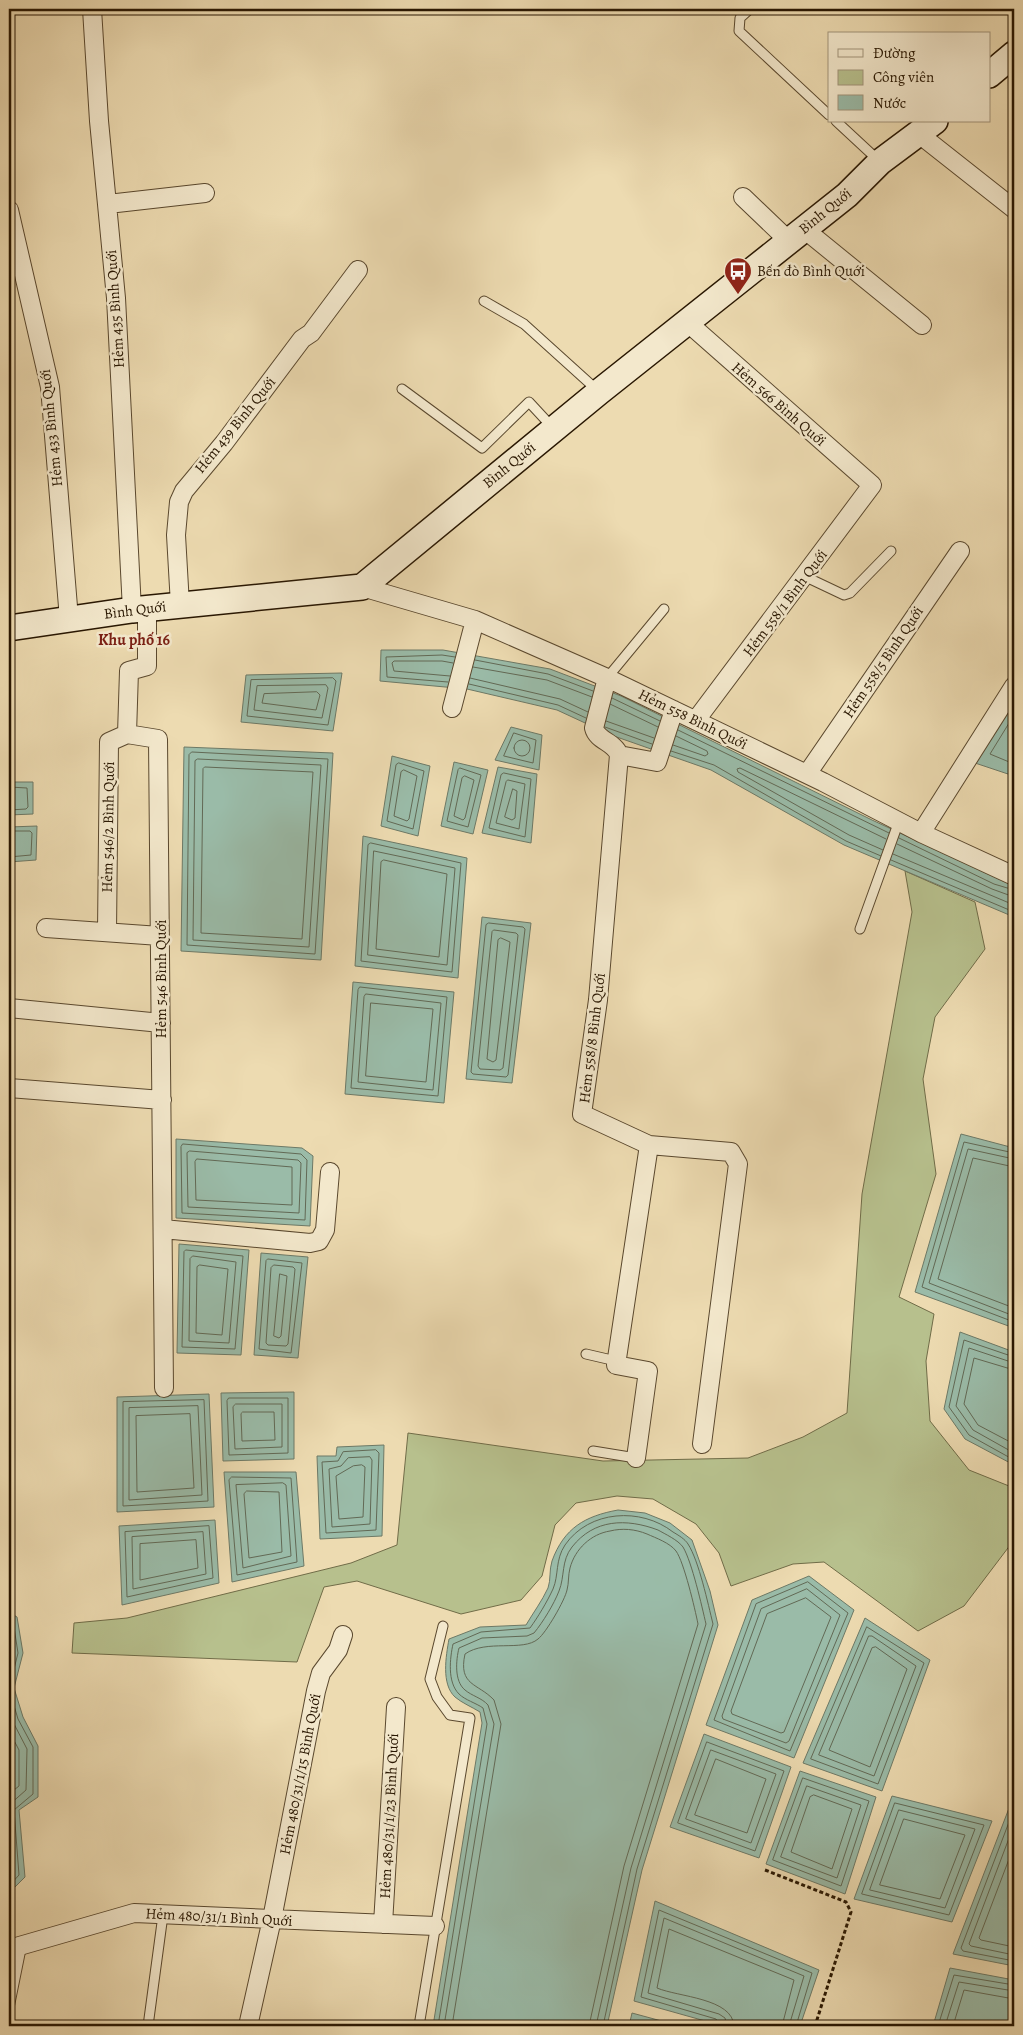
<svg xmlns="http://www.w3.org/2000/svg" width="1023" height="2035" viewBox="0 0 1023 2035" font-family="Alegreya,serif">
<style>
.green{fill:#b7c08d;stroke:#706c48}
.water{fill:#9abba8;stroke:#6d7966}
.lines{fill:none;stroke-linecap:round;stroke-linejoin:round}
.shore{stroke:#626955;stroke-width:1}
.service-casing{stroke:#5a482e;stroke-width:11}
.minor-casing{stroke:#5a482e;stroke-width:20}
.secondary-casing{stroke:#291702;stroke-width:28}
.path{stroke:#291702;stroke-width:3;stroke-dasharray:4 2.5;stroke-linecap:butt}
.service{stroke:#f3e8cc;stroke-width:9}
.minor{stroke:#f3e8cc;stroke-width:18}
.secondary{stroke:#f3e8cc;stroke-width:25}
.labels{text-anchor:middle;stroke-width:5;stroke-linejoin:round;paint-order:stroke}
.street-label{font-size:15px;fill:#291702;stroke:#f3e8cc}
.poi-label{font-size:15px;fill:#291702;stroke:#f3e8cc;text-anchor:start}
.neighbourhood-label{font-size:16px;font-weight:bold;fill:#7a1f14;stroke:#f3e8cc}
</style>
<rect width="100%" height="100%" fill="#eddbb1"/>
<filter id="stains"><feTurbulence type="fractalNoise" baseFrequency=".004" numOctaves="4"/><feColorMatrix values="0 0 0 0 .2 0 0 0 0 .09 0 0 0 0 .02 0 0 0 .5 -.17"/></filter>
<radialGradient id="worn" r=".72"><stop offset=".6" stop-color="#630" stop-opacity="0"/><stop offset="1" stop-color="#630" stop-opacity=".3"/></radialGradient>
<!-- green -->
<path class="green" d="M905 871 975 902 985 949 935 1017 923 1079 936 1174 899 1297 934 1314 926 1361 930 1421 969 1470 1014 1488V1540L964 1606 918 1631 824 1562 793 1564 731 1586 719 1553 696 1524 653 1499 617 1496 576 1503 555 1525 542 1576 521 1600 461 1614 357 1581 324 1587 297 1662 72 1653 74 1623 127 1618 351 1563 397 1545 408 1433 603 1461 748 1458 803 1437 847 1413 862 1194 912 912Z"/>
<!-- water -->
<path class="water" d="M381 650H443L550 669 621 696 872 820 1014 886V917L844 845 711 770 611 735 557 710 467 689 380 681Z
M342 673 333 731 241 722 246 675Z
M1014 694V776L972 762Z
M511 727 542 735 539 770 495 760Z
M184 747 333 753 321 960 181 951Z
M392 756 430 766 418 836 381 826Z
M454 762 488 770 473 834 441 826Z
M498 767 537 774 531 843 482 833Z
M9 782H33V814L9 815Z
M37 826 36 860 9 862V827Z
M363 836 467 858 458 978 355 966Z
M482 917 531 923 512 1083 466 1079Z
M353 982 454 992 444 1103 345 1094Z
M961 1134 1014 1148V1328L915 1292Z
M176 1139 302 1148 313 1156 310 1226 176 1218Z
M179 1244 249 1250 241 1355 177 1353Z
M261 1253 308 1257 298 1358 254 1355Z
M960 1332 1014 1352V1465L965 1439 944 1409Z
M294 1392V1459L223 1461 221 1393Z
M209 1394 214 1507 117 1512V1397Z
M384 1445 382 1536 320 1539 317 1456H336L337 1447Z
M224 1472H296L304 1566 232 1582Z
M618 1510 645 1513 670 1523 692 1540 710 1591 718 1625 642 1870 607 2026H433L482 1723 480 1712C472 1707 462 1703 455 1697 441 1684 446 1656 449 1639L480 1627 526 1625C533 1613 542 1601 548 1588 551 1580 549 1570 552 1561 564 1528 585 1516 618 1510Z
M215 1520 219 1583 122 1605 119 1526Z
M809 1576 854 1610 794 1758 706 1725 752 1600Z
M9 1612 17 1617 23 1653 14 1688 23 1717 38 1746V1797L19 1810 25 1877 9 1893Z
M865 1618 930 1660 882 1791 803 1763Z
M704 1734 791 1767 759 1858 670 1827Z
M800 1771 876 1797 845 1894 766 1864Z
M892 1796 992 1821 952 1922 854 1899Z
M1011 1803 1014 1804V1966L953 1954Z
M655 1901 819 1970 800 2026H723L634 2001Z
M950 1968 1014 1980V2026H933Z
M632 2013 680 2026H629Z"/>
<g class="lines">
<!-- shore -->
<path class="shore" d="M475 660 548 674 593 691
M473 667 547 680 592 697
M450 676 394 671 392 663 394 661H442L453 663
M333 678 336 681 328 725 247 716 251 680Z
M470 678 560 699 588 712
M448 682 387 677 386 657 442 655 455 657
M469 684 558 705 586 718
M326 685 328 688 322 718 254 710 257 686Z
M317 692 320 695 316 710 262 703 264 694Z
M612 698 660 721
M610 704 658 727
M1014 715 990 754 1014 764
M606 721 654 738
M605 727 652 744
M678 730 889 833
M514 733 536 740 533 763 504 756Z
M514 748a8 8 0 1 1 16 0a8 8 0 1 1-16 0Z
M673 745 705 756 708 754 707 751 676 736
M671 751 714 765 846 841 881 856
M192 752 328 759 315 954 187 945 189 755Z
M198 759 321 765 309 947 193 940 195 761Z
M399 763 424 771 413 829 387 821 396 765Z
M205 767 313 772 302 939 201 933 203 769Z
M460 768 481 775 468 827 447 821 458 770Z
M404 770 417 776 409 819 407 821 394 816 401 772Z
M504 773 531 779 525 837 489 828 501 775Z
M465 776 474 780 465 818 463 820 454 816 462 778Z
M508 780 525 784 519 829 496 823 506 782Z
M9 787 27 788 28 807 26 809 9 810
M513 789 517 791 515 818 512 820 505 817Z
M9 831H30L32 833 31 855 9 857
M899 838 994 884 1014 890
M371 843 461 863 452 972 361 961 368 845Z
M897 844 992 889 1014 897
M883 850 849 835 738 772 737 769 740 768 886 839
M374 851 455 868 447 965 368 955Z
M893 854 1014 905
M384 860 447 874 439 957 376 949 381 862Z
M891 860 1014 912
M489 923 523 927 525 929 508 1075 506 1077 473 1074 471 1072 486 925Z
M494 930 516 933 518 935 503 1068 500 1070 480 1069 478 1066 492 932Z
M501 938 510 942 496 1060 493 1062 487 1059 498 940Z
M360 987 447 997 438 1096 351 1088 358 990Z
M366 994 441 1003 433 1090 358 1082 364 997Z
M371 1003 433 1009 426 1082 366 1076Z
M183 1144 301 1154 307 1160 305 1220 182 1213 181 1147Z
M190 1151 298 1160 301 1163 299 1213 188 1207 187 1153Z
M1014 1153 964 1142 922 1287 1014 1322
M197 1159 292 1167V1205L196 1200 195 1162Z
M1014 1159 968 1149 929 1283 1014 1316
M1014 1167 973 1158 938 1279 1014 1308
M186 1250 243 1256 235 1349 182 1347 184 1252Z
M193 1256 236 1262 229 1343 189 1341 190 1259Z
M268 1259 302 1263 291 1353 259 1349 266 1261Z
M200 1265 228 1269 222 1335 196 1333 197 1267Z
M274 1265 293 1267 295 1269 288 1344 286 1346 268 1345 266 1343 271 1268Z
M280 1274 287 1276 281 1336 279 1338 274 1336Z
M1014 1357 964 1340 949 1407 969 1435 1014 1460
M1014 1363 969 1348 956 1406 973 1430 1014 1453
M1014 1370 974 1358 964 1404 978 1425 1014 1444
M229 1398H288V1453L229 1455 227 1401Z
M204 1400 208 1501 123 1506V1402Z
M236 1404H282V1447L235 1449 233 1407Z
M198 1406 202 1495 129 1500V1408Z
M243 1412H274L275 1440 242 1441 241 1414Z
M190 1414 194 1488 137 1492 136 1416Z
M376 1450 379 1453 376 1530 326 1533 322 1462 338 1461 343 1452Z
M370 1457 372 1460 370 1524 332 1527 329 1469 341 1466 348 1458Z
M362 1465 365 1467 363 1517 339 1519 336 1476 353 1466Z
M232 1477 291 1478 297 1562 237 1575 229 1480Z
M283 1483 286 1485 291 1556 243 1568 236 1485Z
M247 1491 279 1492 282 1552 249 1558 244 1494Z
M209 1526 213 1578 127 1597 125 1532Z
M203 1532 206 1574 133 1589 132 1537Z
M196 1540 198 1568 140 1580V1544Z
M808 1582 848 1613 790 1751 714 1720 756 1604Z
M807 1589 840 1615 789 1741 786 1743 723 1719 722 1716 761 1609Z
M806 1598 831 1617 784 1732 781 1733 732 1714 731 1711 767 1614Z
M9 1618 13 1621 18 1653 9 1689 18 1719 33 1747V1794L14 1810 19 1875 9 1886
M867 1627 924 1663 878 1784 811 1759Z
M869 1636H872L916 1666 874 1776 819 1755Z
M876 1647 907 1669 870 1767 829 1750 872 1648Z
M9 1709 13 1722 27 1749 26 1790 9 1805
M9 1731 19 1750V1786L9 1794
M707 1742 784 1771 755 1851 678 1823Z
M711 1750 776 1774 751 1843 686 1819Z
M716 1759 766 1779 747 1833 695 1815Z
M803 1778 869 1801 841 1886 773 1860Z
M807 1786 861 1805 837 1878 781 1857Z
M814 1795 852 1809 832 1869 791 1852 810 1797Z
M895 1803 984 1825 949 1915 862 1894Z
M1014 1809 961 1948 963 1951 1014 1961
M899 1810 975 1829 945 1908 870 1890Z
M904 1819 965 1835 940 1899 880 1885Z
M9 1825 13 1872 9 1877
M1014 1825 969 1944 971 1946 1014 1955
M1014 1846 979 1938 981 1940 1014 1947
M438 2026 487 1724 483 1708C476 1703 465 1700 459 1694 447 1682 450 1658 453 1644L481 1632 530 1628C538 1617 547 1602 553 1589 559 1575 555 1560 565 1545 589 1510 641 1507 673 1532 678 1535 685 1539 688 1544 699 1561 708 1604 713 1624L637 1869 603 2026
M444 2026 494 1724 488 1705C482 1698 472 1696 465 1690 454 1681 456 1660 459 1648L482 1638 527 1636 534 1633C543 1622 554 1604 559 1591 565 1576 561 1561 572 1547 594 1519 626 1518 658 1530 665 1534 678 1540 683 1547 692 1562 702 1607 706 1624L631 1868 596 2026
M452 2026 501 1724 494 1700C478 1683 458 1686 465 1654 486 1639 523 1652 538 1639 546 1633 565 1600 567 1590 569 1583 568 1575 570 1568 575 1549 591 1534 610 1531 622 1528 635 1529 647 1534 656 1538 670 1543 676 1551 684 1562 695 1609 698 1624L624 1866 589 2026
M720 2026 716 2019 641 1997 659 1910 812 1973 796 2026
M727 2026 725 2018 719 2014 648 1993 664 1918 804 1976 789 2026
M734 2026C733 1998 678 1997 657 1988L669 1929 794 1980 782 2026
M938 2026 954 1975 1014 1985
M945 2026 959 1982 1014 1991
M953 2026 964 1990 1014 1999"/>
<!-- service casing -->
<g class="service-casing">
<path id="service" d="M750 9 740 18 739 31 829 115
M836 121 878 160
M484 301 524 324 597 390
M402 389 482 448 529 402 554 429
M806 577 844 595 850 593 891 551
M607 678 664 609
M860 929 899 821
M586 1354 616 1361
M593 1451 636 1458
M9 2008 22 1944
M148 2026 163 1915
M419 2026 470 1718 450 1715 437 1697 430 1679 443 1626"/>
</g>
<!-- minor casing -->
<g class="minor-casing">
<path id="minor" d="M92 9 99 121 116 298 132 610
M919 134 1014 209
M743 197 789 241
M108 204 205 193
M9 210 50 387 69 619
M804 229 922 325
M687 322 872 485 696 720
M362 587 475 620 607 678 823 782 921 833 1014 876
M180 605 176 535 179 502 184 491 224 443 302 339 311 333 358 270
M147 609V666L129 671 127 734 158 739 164 1388
M607 678 594 728C597 741 615 742 619 755
M452 708 475 620
M674 710 657 762 619 755 598 1000 582 1114 649 1145 731 1152 738 1164 702 1444
M807 774 960 551
M921 833 1014 686
M46 928 160 936
M107 932 109 742 127 734
M9 1008 161 1023
M9 1088 162 1100
M163 1229 310 1243 319 1241 325 1230 330 1172
M636 1458 648 1371 616 1365 649 1145
M383 1924 396 1707
M9 1949 134 1913 435 1926
M248 2026 272 1919 316 1691 321 1673 338 1650 343 1635"/>
</g>
<!-- secondary casing -->
<g class="secondary-casing">
<path id="secondary" d="M989 75 1014 54
M9 628 132 610 362 587 599 392 847 195 880 162 935 121"/>
</g>
<!-- path -->
<path class="path" d="M765 1870 846 1902 851 1912 815 2026"/>
<!-- service -->
<use href="#service" class="service"/>
<!-- minor -->
<use href="#minor" class="minor"/>
<!-- secondary -->
<use href="#secondary" class="secondary"/>
</g>
<!-- icons -->
<defs>
<g id="bus-pin" transform="scale(1.4375)"><path d="M0 17L-7.5 6A9.5 9.5 0 1 1 7.5 6Z" fill="#8f2418" stroke="#f3e8cc"/><path d="M-5-6H5V4H4V6H2V4H-2V6H-4V4H-5ZM-3.5-4V0h7V-4ZM-3.5 1.2v1.5H-2V1.2ZM2 1.2v1.5H3.5V1.2Z" fill="#fff"/></g>
</defs>
<g fill-rule="evenodd">
<use href="#bus-pin" x="738" y="271"/>
</g>
<g class="labels">
<!-- street labels -->
<g class="street-label">
<text transform="translate(825 211) rotate(-39)" y="5">Bình Quới</text>
<text transform="translate(115 309) rotate(-94)" y="5">Hẻm 435 Bình Quới</text>
<text transform="translate(779 404) rotate(41)" y="5">Hẻm 566 Bình Quới</text>
<text transform="translate(235 425) rotate(-51)" y="5">Hẻm 439 Bình Quới</text>
<text transform="translate(51 428) rotate(-96)" y="5">Hẻm 433 Bình Quới</text>
<text transform="translate(509 465) rotate(-39)" y="5">Bình Quới</text>
<text transform="translate(785 603) rotate(-53)" y="5">Hẻm 558/1 Bình Quới</text>
<text transform="translate(135 610) rotate(-7)" y="5">Bình Quới</text>
<text transform="translate(883 662) rotate(-56)" y="5">Hẻm 558/5 Bình Quới</text>
<text transform="translate(693 719) rotate(26)" y="5">Hẻm 558 Bình Quới</text>
<text transform="translate(108 827) rotate(-89)" y="5">Hẻm 546/2 Bình Quới</text>
<text transform="translate(161 979) rotate(-90)" y="5">Hẻm 546 Bình Quới</text>
<text transform="translate(592 1038) rotate(-83)" y="5">Hẻm 558/8 Bình Quới</text>
<text transform="translate(300 1774) rotate(-79)" y="5">Hẻm 480/31/1/15 Bình Quới</text>
<text transform="translate(389 1816) rotate(-87)" y="5">Hẻm 480/31/1/23 Bình Quới</text>
<text transform="translate(219 1917) rotate(3)" y="5">Hẻm 480/31/1 Bình Quới</text>
</g>
<!-- poi labels -->
<g class="poi-label">
<text x="757" y="276">Bến đò Bình Quới</text>
</g>
<!-- neighbourhood labels -->
<g class="neighbourhood-label">
<text x="134" y="645">Khu phố 16</text>
</g>
</g>
<!-- margin -->
<rect width="1023" height="2035" fill="none" stroke="#eddbb1" stroke-width="30"/>
<rect x="10" y="10" width="1003" height="2015" fill="none" stroke="#291702" stroke-width="2.5"/>
<rect x="15" y="15" width="993" height="2005" fill="none" stroke="#291702"/>
<!-- legend -->
<rect x="828" y="32" width="162" height="90" fill="#f3e8cc" stroke="#a2947b"/>
<rect x="838" y="49" width="25" height="8" fill="#f3e8cc" stroke="#a2947b"/>
<text x="873" y="58" font-size="15" fill="#291702">Đường</text>
<rect x="838" y="70" width="25" height="15" fill="#b7c08d" stroke="#a2947b"/>
<text x="873" y="82" font-size="15" fill="#291702">Công viên</text>
<rect x="838" y="95" width="25" height="15" fill="#9abba8" stroke="#a2947b"/>
<text x="873" y="108" font-size="15" fill="#291702">Nước</text>
<rect width="100%" height="100%" filter="url(#stains)"/>
<rect width="100%" height="100%" fill="url(#worn)"/>
</svg>
